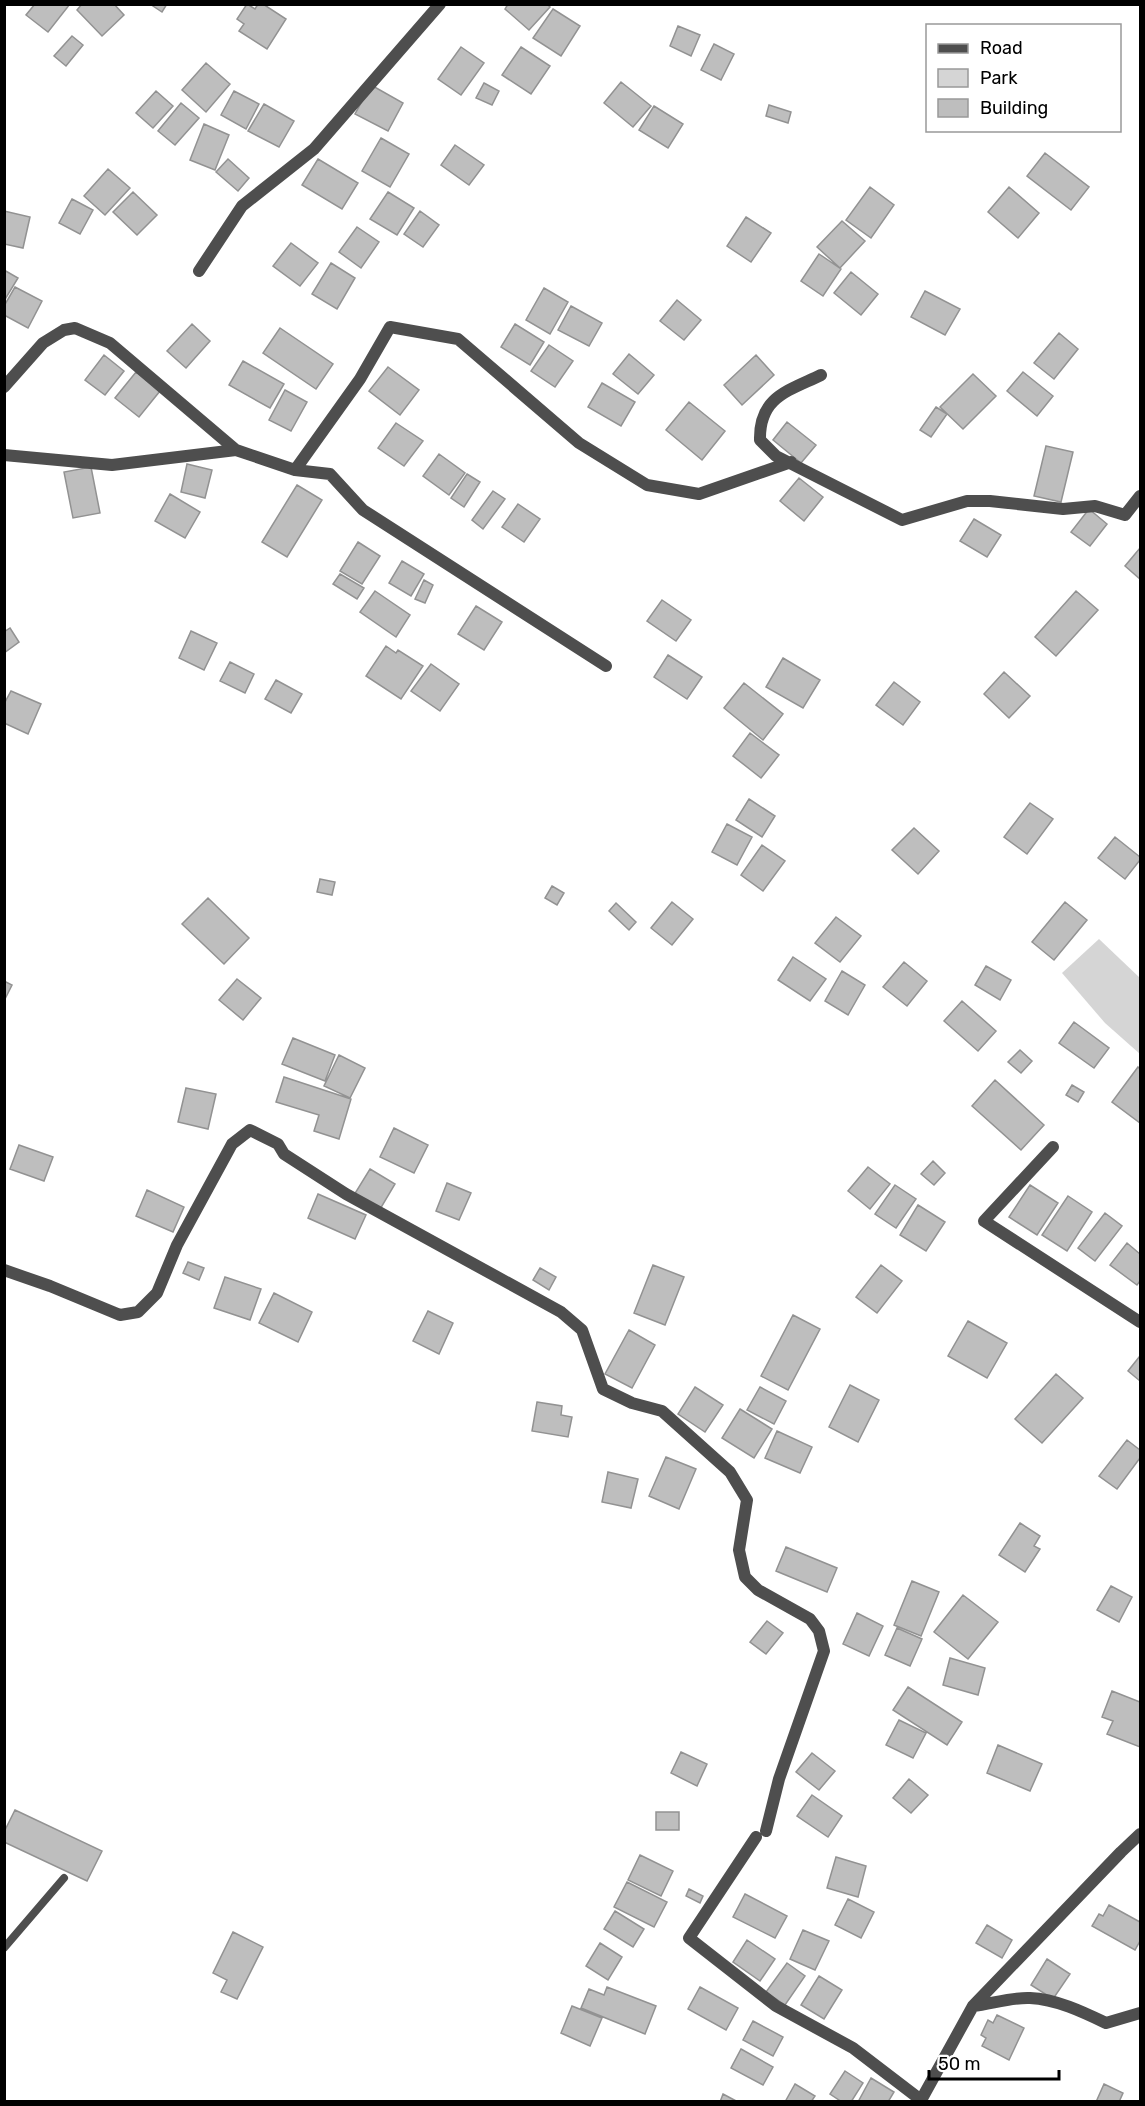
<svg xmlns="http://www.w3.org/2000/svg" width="1145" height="2106" viewBox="0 0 1145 2106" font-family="Rubik,sans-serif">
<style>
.green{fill:#d5d5d5}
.building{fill:#bebebe;stroke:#929292;stroke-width:1.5}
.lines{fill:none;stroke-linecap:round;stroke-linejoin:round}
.service{stroke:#4e4e4e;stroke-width:8}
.minor{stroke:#4e4e4e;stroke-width:12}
</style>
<rect width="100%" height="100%" fill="#fff"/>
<!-- green -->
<path class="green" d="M1099 939 1140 978V1054L1105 1023 1062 973Z"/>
<!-- building -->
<path class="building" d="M35 4H70L48 32 26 15Z
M82 4H114L124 15 102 36 77 10Z
M150 4H167L162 12Z
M247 4 255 9 258 4H263L286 19 267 49 239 31 244 24 237 19Z
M508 4H547L550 7 529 30 505 9Z
M553 9 580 26 561 56 533 38Z
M678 26 700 35 691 56 670 46Z
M72 36 83 45 66 66 54 56Z
M714 44 734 54 721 80 701 70Z
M461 47 484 63 461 95 438 79Z
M521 47 550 66 531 94 502 75Z
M206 63 230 84 206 112 182 90Z
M621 82 651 106 633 127 604 103Z
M484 83 499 91 492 105 476 98Z
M371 85 403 103 388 131 355 114Z
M156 91 173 106 153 128 136 113Z
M234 91 259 104 246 129 221 115Z
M181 103 199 118 175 145 158 131Z
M264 104 294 121 279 147 248 131Z
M769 105 791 112 788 123 766 116Z
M654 106 683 124 668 148 639 130Z
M204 124 229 135 215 170 190 160Z
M381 138 409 154 390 187 362 171Z
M455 145 484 165 469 185 441 165Z
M1045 153 1089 187 1071 210 1027 176Z
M228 159 249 178 238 191 216 172Z
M318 159 358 183 342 209 302 185Z
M108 169 130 188 105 215 84 196Z
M870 187 894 205 871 238 846 220Z
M1009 187 1039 213 1018 238 988 212Z
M133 192 157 215 137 235 113 212Z
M388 192 414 208 397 235 370 219Z
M72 199 93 210 80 234 59 223Z
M4 211 30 217 23 248 4 244Z
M420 211 439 225 423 247 404 234Z
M746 217 771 233 751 262 727 246Z
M842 221 865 241 840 268 817 247Z
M357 227 379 242 361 268 339 252Z
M291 243 318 263 300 286 273 266Z
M819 254 841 269 823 296 801 281Z
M331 263 355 278 337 309 312 294Z
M4 270 18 278 4 301Z
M851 272 878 294 861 315 834 293Z
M15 287 42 301 28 328 4 315V306Z
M544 288 568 302 550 334 526 320Z
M925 291 960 309 945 335 911 317Z
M677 300 701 320 684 340 660 321Z
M571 306 602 323 589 346 558 330Z
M192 324 210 341 186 368 167 351Z
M515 324 544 342 530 365 501 347Z
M280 328 333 364 316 389 263 353Z
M1059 333 1078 349 1054 379 1034 363Z
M549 345 573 361 555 387 531 371Z
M629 354 654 375 638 394 613 374Z
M104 355 124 371 105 395 85 380Z
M756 355 774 375 742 405 724 385Z
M243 361 284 384 270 408 229 385Z
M388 367 419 390 400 415 369 391Z
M136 372 160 391 139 417 115 398Z
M1023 372 1053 396 1037 416 1007 391Z
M973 374 996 396 963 429 940 407Z
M602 383 635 402 621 426 588 407Z
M285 390 307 402 291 431 269 420Z
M689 402 725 431 702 460 666 430Z
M936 407 947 414 931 437 920 430Z
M787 422 816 445 801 463 773 440Z
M396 423 423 441 404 466 378 448Z
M1046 446 1073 452 1061 502 1034 496Z
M439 454 465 473 449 495 423 476Z
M187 464 212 470 205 498 181 492Z
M91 467 100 513 73 518 64 472Z
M467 474 480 482 464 507 451 498Z
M799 478 823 497 804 521 780 501Z
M297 485 322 500 287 557 262 542Z
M493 491 505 499 483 529 472 520Z
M170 494 200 512 185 538 155 521Z
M518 504 540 519 524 542 502 527Z
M1089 509 1107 524 1090 546 1071 532Z
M974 519 1001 535 987 557 960 541Z
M358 542 380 556 362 584 340 571Z
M1140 548V579L1125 566Z
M402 561 424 574 411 596 389 583Z
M340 574 364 588 357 599 333 584Z
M424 580 433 585 425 603 415 599Z
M375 591 410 615 396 637 360 612Z
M1076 591 1098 610 1056 656 1035 637Z
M662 600 691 620 676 641 647 621Z
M476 606 502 622 484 650 458 634Z
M10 628 19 642 4 653V632Z
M191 631 217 643 204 670 179 658Z
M386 646 396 653 398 650 423 666 401 699 366 676Z
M668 655 702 677 687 699 654 677Z
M783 658 820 680 803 708 766 687Z
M230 662 254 674 245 693 220 681Z
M431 664 459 684 440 711 411 691Z
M1004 672 1030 696 1009 718 984 694Z
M276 680 302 694 291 713 265 699Z
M894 682 920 702 903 725 876 705Z
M744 683 783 714 763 740 724 708Z
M11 691 41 704 28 734 4 723V704Z
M750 733 779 755 761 778 733 756Z
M749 799 775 816 762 837 736 820Z
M1030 803 1053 819 1027 854 1004 837Z
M727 824 752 837 737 865 712 852Z
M914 828 939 851 918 874 892 850Z
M1115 837 1140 857V860L1125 879 1098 858Z
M762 845 785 861 763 891 741 875Z
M320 879 335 882 332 895 317 892Z
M552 886 564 893 557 905 545 898Z
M208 898 249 938 224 964 182 924Z
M672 902 693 919 672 945 651 928Z
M1065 902 1087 920 1054 960 1032 942Z
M616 903 636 922 629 930 609 911Z
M836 917 861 936 840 962 815 943Z
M793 957 826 979 810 1001 778 980Z
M904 962 927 981 907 1006 883 987Z
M986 966 1011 980 1000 1000 975 985Z
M842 971 865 985 848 1015 825 1001Z
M237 979 261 998 243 1020 219 1000Z
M4 981 12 985 4 1001Z
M962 1001 996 1031 978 1051 944 1021Z
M1074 1022 1109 1048 1094 1068 1059 1043Z
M293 1038 335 1055 325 1081 282 1064Z
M1020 1050 1032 1061 1021 1073 1008 1062Z
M339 1055 365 1068 350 1098 324 1086Z
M1138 1067 1140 1069V1123L1112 1102Z
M284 1077 351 1099 339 1139 314 1131 319 1115 276 1102Z
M995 1080 1044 1125 1021 1150 972 1106Z
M1072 1085 1084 1092 1078 1102 1066 1095Z
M186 1088 216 1094 208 1129 178 1122Z
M394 1128 428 1145 414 1173 380 1157Z
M19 1145 53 1157 44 1181 10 1169Z
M933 1161 945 1173 934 1185 921 1174Z
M868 1167 890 1184 870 1209 848 1191Z
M370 1169 395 1184 379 1211 354 1195Z
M447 1183 471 1193 459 1220 436 1211Z
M895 1185 916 1199 896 1228 875 1214Z
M1030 1185 1058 1203 1037 1235 1009 1217Z
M147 1190 184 1207 173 1232 136 1216Z
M318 1194 366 1215 355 1239 308 1218Z
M1068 1196 1092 1212 1067 1251 1042 1235Z
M918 1205 945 1222 926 1251 900 1235Z
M1105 1213 1122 1226 1095 1261 1078 1248Z
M1127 1243 1140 1254V1281L1137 1285 1110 1265Z
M188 1262 204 1268 199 1280 183 1273Z
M653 1265 684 1277 665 1325 634 1313Z
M881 1265 902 1281 877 1313 856 1297Z
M540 1268 556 1277 549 1290 533 1280Z
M225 1277 261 1289 250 1320 214 1308Z
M274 1293 312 1312 298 1342 259 1323Z
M428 1311 453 1323 439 1354 413 1341Z
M793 1315 820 1329 788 1390 761 1376Z
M968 1321 1007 1343 987 1378 948 1356Z
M629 1330 655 1345 632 1388 605 1374Z
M1140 1356V1381L1128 1371Z
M1056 1374 1083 1398 1042 1443 1015 1419Z
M850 1385 879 1400 858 1442 829 1427Z
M695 1387 723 1405 705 1432 678 1414Z
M760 1387 786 1401 774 1424 747 1410Z
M537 1402 562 1406 561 1415 572 1417 568 1437 532 1431Z
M740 1409 772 1429 754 1458 722 1438Z
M777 1431 812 1447 800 1473 765 1458Z
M1127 1440 1140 1450V1458L1117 1489 1099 1476Z
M666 1457 696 1469 679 1509 649 1496Z
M608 1472 638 1479 631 1508 602 1502Z
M1020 1523 1040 1536 1034 1546 1040 1549 1025 1572 999 1555Z
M786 1547 837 1568 827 1592 776 1571Z
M912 1581 939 1592 921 1636 894 1625Z
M1111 1586 1132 1597 1119 1622 1097 1610Z
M963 1595 998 1622 968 1659 934 1632Z
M857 1613 883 1626 869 1656 843 1644Z
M767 1621 783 1633 766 1654 750 1642Z
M897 1628 922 1639 910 1666 885 1655Z
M950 1658 985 1668 978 1695 943 1685Z
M908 1687 962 1722 947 1745 893 1710Z
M1112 1691 1140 1702V1747L1107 1734 1113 1721 1102 1717Z
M899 1720 926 1733 913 1758 886 1745Z
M998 1745 1042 1764 1030 1791 987 1773Z
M681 1752 707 1764 697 1786 671 1773Z
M812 1753 835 1771 819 1790 796 1772Z
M909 1779 928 1795 911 1813 893 1798Z
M812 1795 842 1816 828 1837 797 1816Z
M15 1810 102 1851 87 1881 4 1842V1832Z
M656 1812H679V1830H656Z
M640 1855 673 1871 661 1896 628 1880Z
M836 1857 866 1866 858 1897 827 1888Z
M627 1882 667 1902 654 1927 614 1907Z
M689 1889 703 1896 700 1903 686 1896Z
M745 1894 787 1916 775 1938 733 1917Z
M848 1899 874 1912 861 1938 835 1925Z
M1109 1905 1140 1922V1941L1135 1950 1092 1926 1099 1914 1103 1916Z
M615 1911 644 1929 633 1947 604 1929Z
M987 1925 1012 1940 1002 1958 976 1943Z
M803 1930 829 1941 815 1970 790 1959Z
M233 1932 263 1947 237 1999 221 1992 227 1980 213 1973Z
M747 1940 775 1959 760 1981 733 1962Z
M600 1943 622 1957 608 1980 586 1966Z
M1047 1959 1070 1974 1053 1999 1031 1985Z
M787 1963 805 1976 785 2005 766 1992Z
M819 1976 842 1990 824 2019 801 2005Z
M607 1987 656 2006 645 2034 581 2008 589 1989 604 1995Z
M700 1987 738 2008 726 2030 688 2009Z
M572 2006 602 2018 590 2046 561 2033Z
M997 2015 1024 2028 1009 2060 982 2046 986 2038 981 2035 988 2020 993 2023Z
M753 2021 783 2037 773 2056 743 2040Z
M741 2049 773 2067 763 2085 731 2068Z
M845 2071 863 2083 851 2102H842L830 2094Z
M871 2078 894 2092 888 2102H858Z
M795 2084 815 2096 811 2102H785Z
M1104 2084 1123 2093 1119 2102H1096Z
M723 2094 738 2102H720Z"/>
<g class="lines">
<!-- service -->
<path class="service" d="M4 1948 64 1878"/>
<!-- minor -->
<path class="minor" d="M199 271 242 206 314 149 440 4
M821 375C788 391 759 397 760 440L776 456 902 520 967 501H990L1063 509 1095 506 1125 515 1140 496
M4 387 43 343 64 330 75 328 110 343 236 450 295 470 330 474 363 510 606 666
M4 455 112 465 236 450
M295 470 360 379 390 327 458 339 579 443 647 485 699 494 791 462
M1053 1147 984 1221 1140 1322
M4 1270 50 1286 120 1315 138 1312 157 1293 177 1245 232 1144 250 1130 278 1144 284 1154 346 1194 561 1312 582 1330 603 1389 632 1403 662 1411 730 1472 747 1500 739 1550 745 1577 758 1590 810 1619 819 1631 824 1651 779 1779 766 1831
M756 1837 689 1938 776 2006 853 2048 921 2100
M973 2006C991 2004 1012 1997 1030 1998 1056 1999 1083 2012 1106 2023L1140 2013
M920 2102 973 2006 1121 1852 1140 1834"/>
</g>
<!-- border -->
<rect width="1145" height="2106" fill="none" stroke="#000000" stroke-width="12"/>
<!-- legend -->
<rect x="926" y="24" width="195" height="108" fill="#ffffff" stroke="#999999" stroke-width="1.5"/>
<rect x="938" y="44" width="30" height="9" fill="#4e4e4e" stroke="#999999" stroke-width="1.5"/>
<text x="980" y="54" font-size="18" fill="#000000">Road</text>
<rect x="938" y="69" width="30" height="18" fill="#d5d5d5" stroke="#999999" stroke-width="1.5"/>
<text x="980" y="84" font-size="18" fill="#000000">Park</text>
<rect x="938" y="99" width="30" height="18" fill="#bebebe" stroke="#999999" stroke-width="1.5"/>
<text x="980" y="114" font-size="18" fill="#000000">Building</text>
<!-- scale -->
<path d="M929 2070v9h130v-9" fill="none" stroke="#000000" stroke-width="3"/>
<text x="938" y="2070" font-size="18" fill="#000000" stroke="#ffffff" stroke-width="4.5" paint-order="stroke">50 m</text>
</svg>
